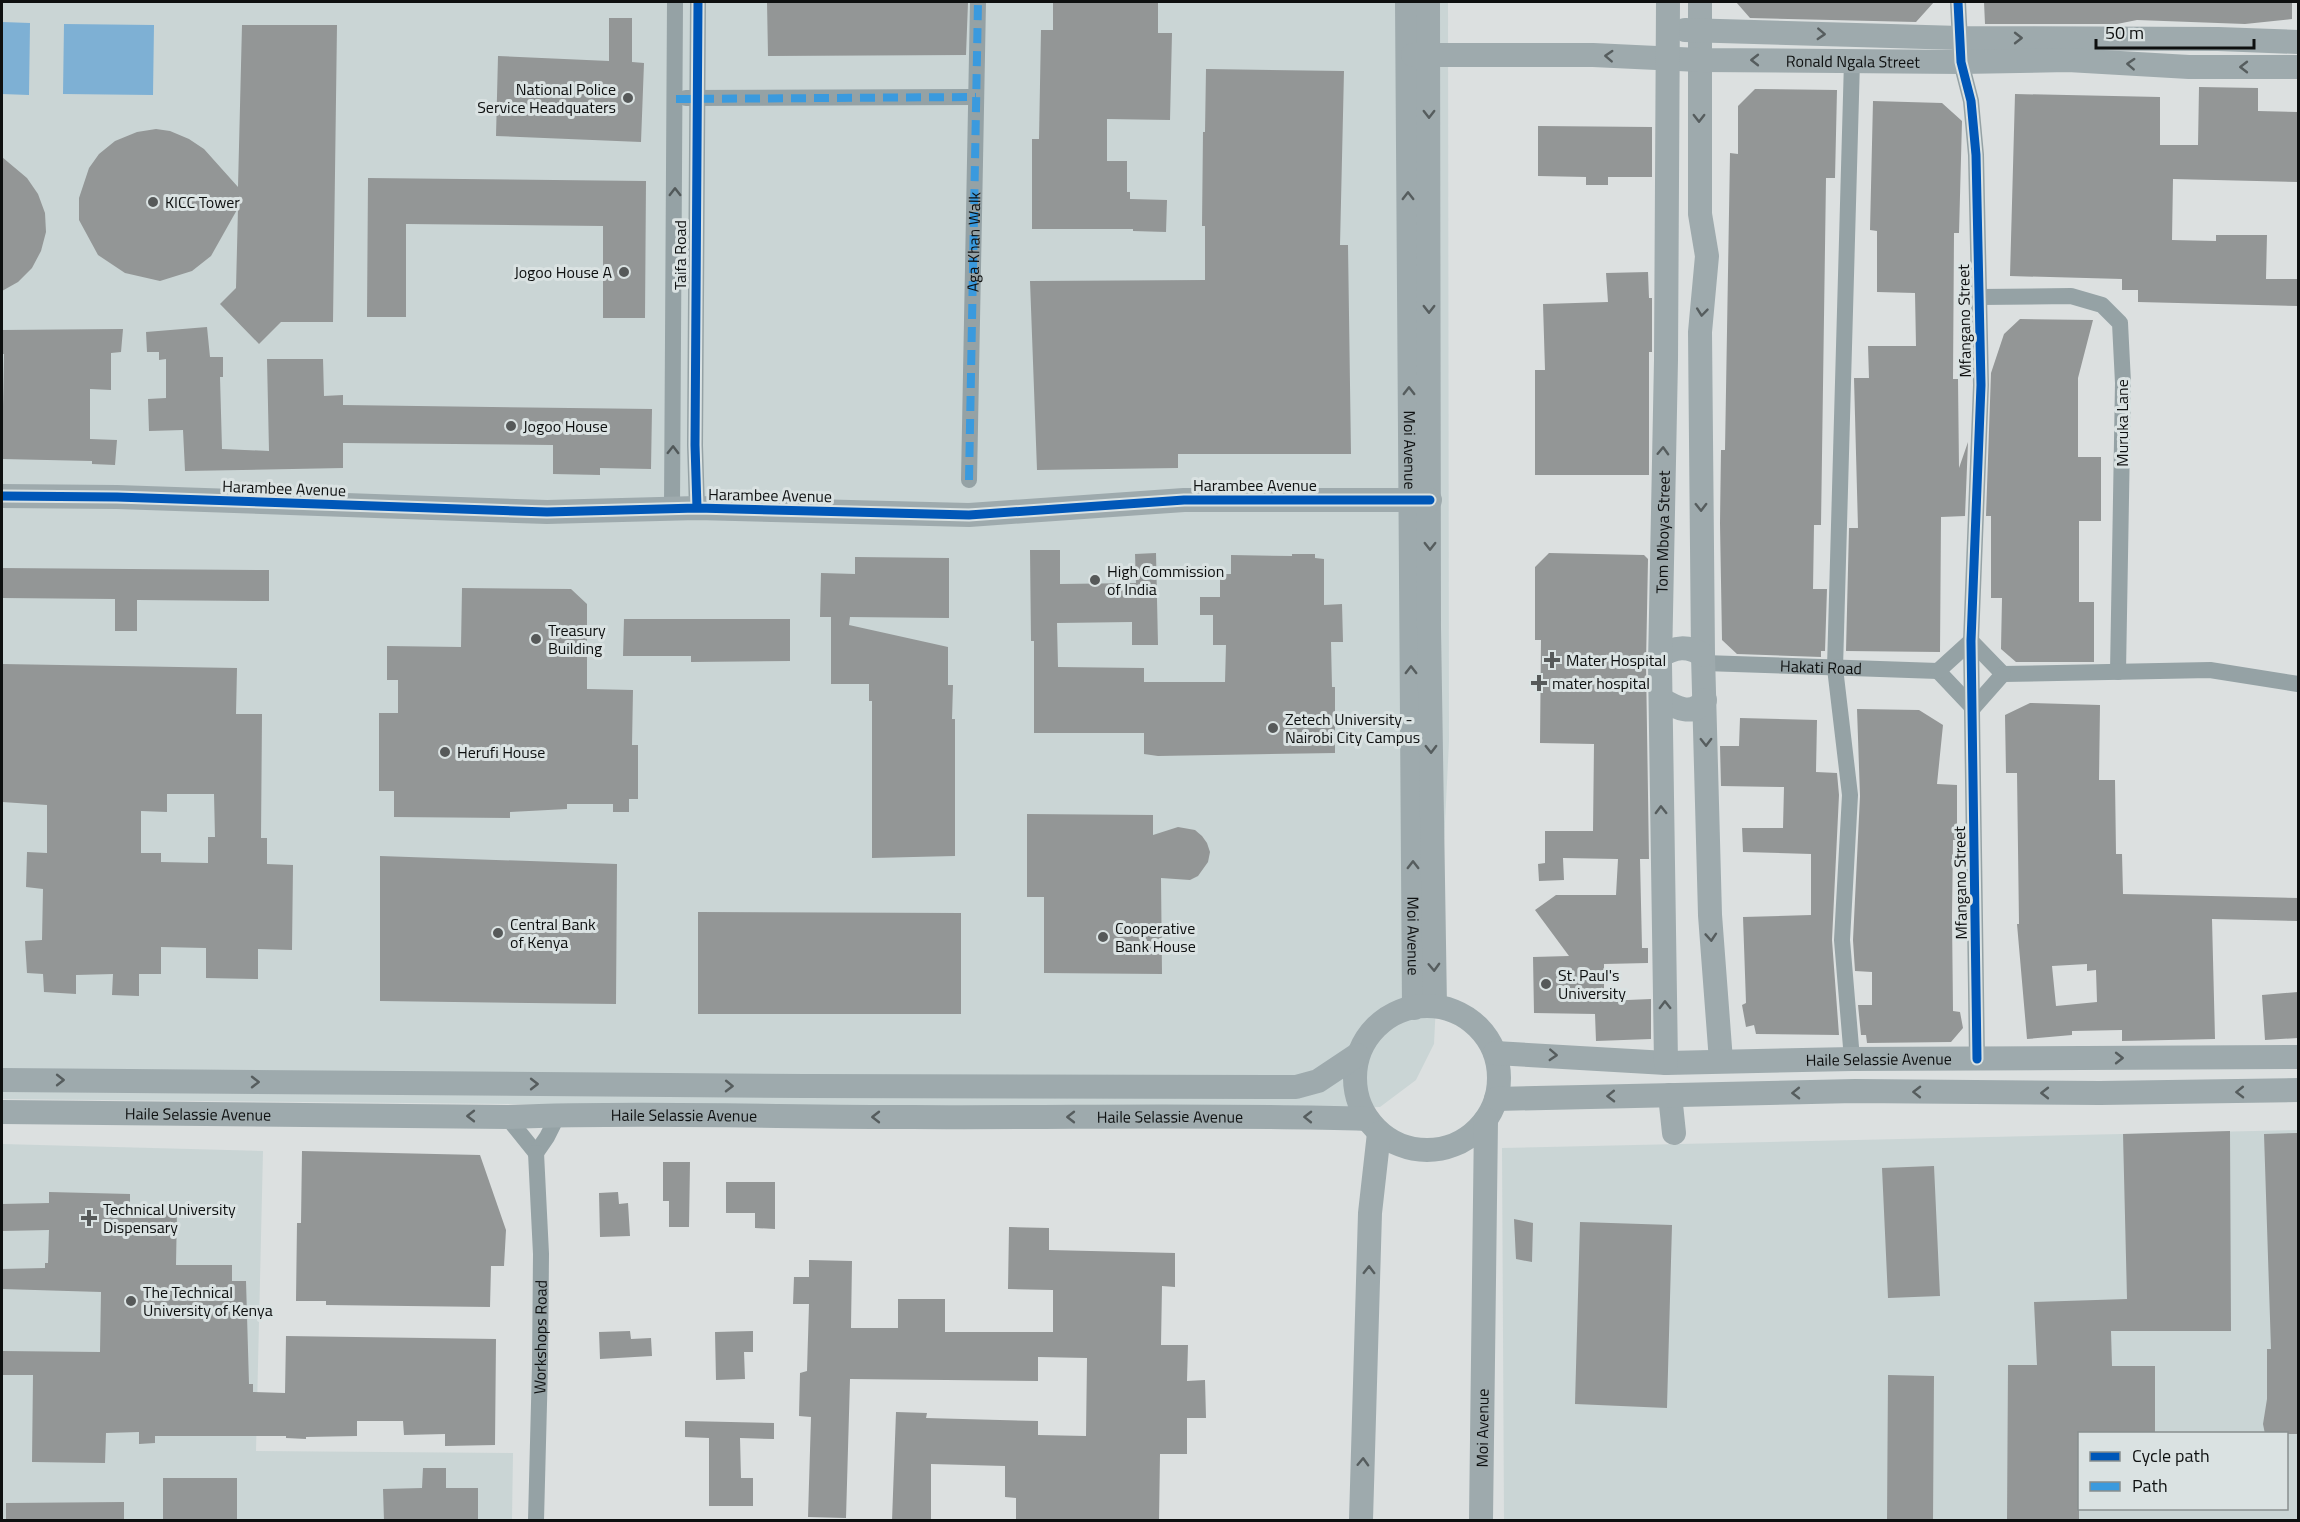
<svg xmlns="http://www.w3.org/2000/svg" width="2300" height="1522" viewBox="0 0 2300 1522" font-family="'Titillium Web',sans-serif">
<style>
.built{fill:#cad5d5;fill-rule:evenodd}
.water{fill:#7eb0d4}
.building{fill:#939696;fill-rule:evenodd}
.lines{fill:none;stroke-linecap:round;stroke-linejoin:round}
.street{stroke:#95a2a5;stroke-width:16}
.secondary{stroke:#9eaaad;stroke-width:24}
.quiet{stroke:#3a9ade;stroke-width:8;stroke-dasharray:15 8;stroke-linecap:butt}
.cycleway-casing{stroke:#dae2e2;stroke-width:13}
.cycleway{stroke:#0057b8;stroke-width:9}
.oneway{stroke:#565d5e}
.oneway2{stroke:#52595a}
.poi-dot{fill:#565959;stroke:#dae2e2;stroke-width:2}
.labels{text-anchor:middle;stroke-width:6;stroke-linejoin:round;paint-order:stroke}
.street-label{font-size:16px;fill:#0e1010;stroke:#dae2e2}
.poi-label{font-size:16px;fill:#0e1010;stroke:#dae2e2;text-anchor:start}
</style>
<rect width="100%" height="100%" fill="#dce0e0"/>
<!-- built -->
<path class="built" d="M2 2H1448L1449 742 1434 1044 1416 1080 1380 1107 1202 1111 2 1099Z
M2298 1130V1520H1504L1502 1148ZM2080 1434H2286V1508H2080Z
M2 1144 263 1151 256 1451 513 1453 512 1520H2Z"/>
<!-- water -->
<path class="water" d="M2 22 30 23 29 95 2 94Z
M64 24 154 25 153 95 63 94Z"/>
<!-- building -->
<path class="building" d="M767 2H968L966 55 768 56Z
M1053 2H1158V33H1172L1170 120 1107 119V161H1127V192H1130V199L1167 200 1166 232 1133 231V229H1032V139H1039L1041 30H1053Z
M1736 2H1934L1916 22 1750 18Z
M1984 2H2292V19L2245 24 2137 20 2117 24H1985Z
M609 18H632V62L644 63 641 142 496 136 498 56 609 61Z
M242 25H337L333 322H281L259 344 220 304 236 288 238 208 211 256 192 271 160 281 125 273 98 255 79 220V198L89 168 99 154 115 141 137 132 156 129 170 131 189 139 204 149 238 187Z
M1206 69 1344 71 1340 245H1348L1351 454H1178V468L1037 470 1030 281 1205 280V226H1202L1203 132H1205Z
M2199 87 2258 88V111L2298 112V182L2173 179 2172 240 2216 241V235H2267L2266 279H2298V306L2138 302V290H2122V279L2010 276 2015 94 2160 97V145H2198Z
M1755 89 1837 90 1835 178H1826L1821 525H1814L1813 589H1827L1825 651H1821V657L1737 654 1722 640 1720 523 1721 450H1725L1730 153 1738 154V106Z
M1873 101 1942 103 1962 121 1959 233H1954L1953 379H1958L1959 468 1968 442 1965 516 1941 517 1940 652 1846 651 1849 528H1858L1854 378H1869L1868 346H1916L1915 293 1877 292V231L1870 230Z
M1538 126 1652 127V177H1608V185H1586V177L1538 176Z
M2 157 27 178 38 194 45 213 46 232 41 251 32 268 18 282 2 291Z
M368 178 646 181 645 318H603V226L406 224V317H367Z
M1648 272 1649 298H1652V352H1649V475H1535V370H1545L1543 304 1608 302 1606 273Z
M2020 319 2093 320 2078 378V457H2101V521H2079V602H2094V662H2016L2001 649 2002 598H1991V516H1986L1991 373 2004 334Z
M207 327 210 357H223V377H220L222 449 269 451 267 359H323L324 396 343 395V405L652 409 651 469 600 468V475L553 474V445L343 443V468L185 471 183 430 149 431 148 399 166 398V359L159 360V352H147L146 332Z
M123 329 121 352 111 353V390L90 389V439L117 440 115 465 92 464V461L2 459 4 354H2V330Z
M1030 550H1060V584L1136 583 1135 554 1156 553 1158 645H1132V622L1057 623 1058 667 1144 668V682H1225L1226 645H1213V615H1200V597H1220V574H1231V555L1292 556V554H1315V558L1324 559V605L1342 604 1343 642H1331L1332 687H1335V753L1158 756 1144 754V733H1034V641H1031Z
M1549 553 1644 555 1648 559 1646 664 1649 859H1640L1642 948H1648V963L1604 964V1001L1651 999V1039L1596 1041 1595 1014 1534 1013 1533 957 1569 956 1535 910 1556 895H1616L1618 859 1563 858 1564 880 1539 881 1538 864 1545 863V831H1593L1594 744 1540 743 1541 640H1535V567Z
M855 557 949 558V618L850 617 849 625 948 647V685H953L952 719H955V856L872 858V701H869V684H831V617H820L821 573 855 574Z
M2 568 269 570V601L137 600V631H115V599L2 598Z
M462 588 571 589 587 604V689L633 690 632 745H638V799H629V812H613V804H567V809L510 812V818L394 817V791H379V713H398V680H387V646L461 647Z
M624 619H790V661L691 662V656H623Z
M2 664 237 668 236 714H262L261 838H267V864L293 865 292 950 258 949V979L206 978V948L161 947V974H139V996L112 995 113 974 76 975V994L44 992 43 974 27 973 25 941 42 940 43 889 26 887 27 852 47 853V805L2 802ZM167 794H214L215 837H208V863L161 862V853H141V811L167 812Z
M2030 703 2100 705 2099 780H2115L2116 854H2122L2123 894 2298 898V921L2212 919 2215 1039 2122 1041V1030L2072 1031V1035L2027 1039 2017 924H2019L2017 773H2006L2005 715ZM2087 964V971L2096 970 2097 1002 2056 1006 2052 966Z
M1857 709 1919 710 1943 725 1937 784 1957 785V840H1953L1952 917 1953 1011 1960 1012 1963 1028 1951 1042 1867 1043 1866 1035H1861L1858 1005H1872V972L1855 971 1853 940 1860 796Z
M1740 718 1817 720 1816 772 1837 773 1839 795 1832 940 1839 1035 1756 1034 1754 1025 1746 1027 1742 1005 1746 1003 1743 917 1811 915V854L1743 852 1742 828H1783L1784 787 1721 786 1720 746H1739Z
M1027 814 1153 815V835L1178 827 1195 830 1202 836 1207 843 1210 852 1208 862 1198 876 1190 880 1161 878 1162 974 1044 973V897H1027Z
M380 856 617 864 616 1004 380 1001Z
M698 912 961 913V1014H698Z
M2298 992V1038L2265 1040 2262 995Z
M2230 1131 2231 1331H2111L2112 1366H2155V1434H2079V1521H2007L2008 1365H2037L2034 1302 2127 1299 2123 1134Z
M2298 1133V1434H2265L2263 1424 2267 1399V1349H2271L2264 1134Z
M302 1151 480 1155 506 1230 504 1266H491L490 1307 326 1305V1301H296L297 1223H301Z
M663 1162H690L689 1227H669V1201H663Z
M1934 1166 1940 1296 1888 1298 1882 1168Z
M726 1182H775V1229L755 1228V1213H726Z
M49 1192 130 1194V1209L177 1210 176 1265H232V1281H246L249 1384H253V1392L285 1393 286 1336 496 1339 495 1445 445 1446V1434L404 1435 403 1421H357V1436L306 1437V1439L286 1438V1436H155V1443L139 1444V1432L106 1433 105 1463 32 1462 33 1375H2V1351L100 1352 101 1292 2 1289V1269L45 1268V1263H48L49 1230 2 1231V1204L49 1203Z
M618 1192 619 1204 628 1203 630 1236 600 1237 599 1193Z
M1514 1219 1533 1223 1532 1262 1516 1259Z
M1580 1222 1672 1225 1667 1408 1575 1404Z
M1009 1227 1049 1228V1250L1175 1253V1287L1162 1286 1161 1345H1188L1187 1381 1205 1380 1206 1418H1187V1454H1160L1159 1521H1016V1498L1005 1497V1466L931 1464V1521H892L896 1412 927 1413 926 1418 1038 1421V1435L1086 1436 1087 1358 1038 1357V1381L850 1379 846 1518 808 1517 811 1417 799 1416 800 1373 807 1371 809 1304H793L794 1277H809V1260L852 1261 851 1328H898V1299H945V1332H1053V1290L1008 1289Z
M630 1331 631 1339 651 1338 652 1356 600 1359 599 1332Z
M753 1331V1352H744L745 1379 716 1380 715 1332Z
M1888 1375 1934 1376 1933 1521H1887Z
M685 1421 774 1423V1439L740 1438 741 1478H753V1506H709V1438L685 1437Z
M423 1468H446V1488H478V1521H384L383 1489 422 1488Z
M163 1478H237V1521H163Z
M124 1502V1521H6V1503Z"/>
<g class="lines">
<!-- street -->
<g class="street">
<path d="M1958 2 1961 62 1971 101 1976 155 1981 385 1971 641 1977 1059"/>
<path d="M1852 61 1835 668 1850 795 1842 940 1852 1059"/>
<path d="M686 98 976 97"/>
<path d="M1979 297 2071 296 2102 305 2120 323 2123 383 2118 672"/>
<path id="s1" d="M969 480 978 2"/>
<path d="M672 508 675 2"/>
<path d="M697 508 695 445 698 2"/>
<path d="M1971 641 2003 674"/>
<path id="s2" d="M1704 663 1938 671"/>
<path d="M1938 671 1973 708"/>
<path d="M1938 671 1971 641"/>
<path d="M2003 674 2210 670 2298 684"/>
<path d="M1973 708 2003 674"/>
<path d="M507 1117 536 1153"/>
<path d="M536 1153 547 1137 558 1115"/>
<path id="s3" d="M536 1520 540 1365 541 1254 536 1153"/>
</g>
<!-- secondary -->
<g class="secondary">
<path id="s4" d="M1407 2 1414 1008"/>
<path d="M1428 2 1429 628 1435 1006"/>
<path d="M1700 2V214L1707 256 1700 332 1703 655 1710 915 1721 1061"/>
<path d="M1685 30 1960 38 2218 39 2298 42"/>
<path id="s5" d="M1413 55H1593L1699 60 1961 62 2068 60 2189 67H2298"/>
<path d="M2 496 117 497 547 512 697 508 969 515 1184 500H1430"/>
<path d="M1660 656C1675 647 1687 645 1703 655"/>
<path d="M1661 699C1676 708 1693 717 1705 700"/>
<circle cx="1427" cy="1078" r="72"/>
<path id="s6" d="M1495 1053 1666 1063 1852 1059 2298 1057"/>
<path id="s7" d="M1666 1063 1660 664 1666 360 1668 2"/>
<path d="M2 1080 805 1086 1296 1087 1318 1081 1357 1055"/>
<path d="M1670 1095 1674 1133"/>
<path d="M1496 1099 1855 1091 2100 1093 2298 1090"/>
<path id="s8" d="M2 1112 507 1117C642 1112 777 1117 912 1117 1063 1118 1215 1114 1367 1119"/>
<path d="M1361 1520 1370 1213 1379 1133"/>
<path id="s9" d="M1481 1520 1486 1120"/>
</g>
<!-- quiet -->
<path class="quiet" d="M676 99 976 97
M969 480 978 2"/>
<!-- cycleway casing -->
<g class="cycleway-casing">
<path id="cycleway" d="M1958 2 1961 62 1971 101 1976 155 1981 385 1971 641 1977 1059
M2 496 117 497 547 512 697 508 969 515 1184 500H1430
M697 508 695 445 698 2"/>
</g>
<!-- cycleway -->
<use href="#cycleway" class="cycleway"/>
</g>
<!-- one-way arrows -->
<defs><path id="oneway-chevron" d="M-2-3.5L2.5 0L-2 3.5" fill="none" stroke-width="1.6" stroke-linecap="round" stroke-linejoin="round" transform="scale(1.5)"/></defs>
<g class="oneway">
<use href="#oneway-chevron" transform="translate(1821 34) rotate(3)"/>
<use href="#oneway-chevron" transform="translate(2018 38)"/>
<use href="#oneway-chevron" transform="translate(1609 56) rotate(-177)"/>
<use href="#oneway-chevron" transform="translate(1755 60) rotate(-180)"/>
<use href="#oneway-chevron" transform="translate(2131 64) rotate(-177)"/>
<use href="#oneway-chevron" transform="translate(2244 67) rotate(180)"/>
<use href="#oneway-chevron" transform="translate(1429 114) rotate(90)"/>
<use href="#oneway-chevron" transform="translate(1699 118) rotate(90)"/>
<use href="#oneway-chevron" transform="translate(1408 196) rotate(-90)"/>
<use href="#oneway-chevron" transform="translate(1429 309) rotate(90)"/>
<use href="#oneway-chevron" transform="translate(1702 312) rotate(96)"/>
<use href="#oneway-chevron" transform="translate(1409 391) rotate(-90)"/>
<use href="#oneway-chevron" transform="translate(1663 451) rotate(-88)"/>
<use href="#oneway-chevron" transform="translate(1701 507) rotate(89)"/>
<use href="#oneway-chevron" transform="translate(1430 546) rotate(90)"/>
<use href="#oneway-chevron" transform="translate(1411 670) rotate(-90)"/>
<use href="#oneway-chevron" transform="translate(1706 742) rotate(89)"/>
<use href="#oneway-chevron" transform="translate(1431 749) rotate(89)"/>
<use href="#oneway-chevron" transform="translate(1661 810) rotate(-91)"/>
<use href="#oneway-chevron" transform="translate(1413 865) rotate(-90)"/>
<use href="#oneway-chevron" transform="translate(1711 937) rotate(86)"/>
<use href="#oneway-chevron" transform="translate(1434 967) rotate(88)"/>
<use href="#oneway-chevron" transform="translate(1665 1005) rotate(-91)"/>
<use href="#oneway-chevron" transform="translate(1553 1055) rotate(3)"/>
<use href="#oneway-chevron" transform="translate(2119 1058)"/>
<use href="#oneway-chevron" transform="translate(60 1080)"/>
<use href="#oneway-chevron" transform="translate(255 1082)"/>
<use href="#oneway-chevron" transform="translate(534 1084)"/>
<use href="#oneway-chevron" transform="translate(729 1086) rotate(1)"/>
<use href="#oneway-chevron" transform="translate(1917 1092) rotate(-179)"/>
<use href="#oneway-chevron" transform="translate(2240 1092) rotate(179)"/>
<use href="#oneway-chevron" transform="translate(1796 1093) rotate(179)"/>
<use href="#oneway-chevron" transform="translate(2045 1093) rotate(-180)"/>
<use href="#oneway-chevron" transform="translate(1611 1096) rotate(179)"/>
<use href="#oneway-chevron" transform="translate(471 1116) rotate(-180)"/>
<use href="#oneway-chevron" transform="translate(876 1117) rotate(-180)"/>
<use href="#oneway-chevron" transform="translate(1071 1117) rotate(180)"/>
<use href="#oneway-chevron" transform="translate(1308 1117) rotate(-179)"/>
<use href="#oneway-chevron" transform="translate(1369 1270) rotate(-89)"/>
<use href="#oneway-chevron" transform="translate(1363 1462) rotate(-88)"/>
</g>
<g class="oneway2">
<use href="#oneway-chevron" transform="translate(675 192) rotate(-90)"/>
<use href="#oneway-chevron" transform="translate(673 450) rotate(-89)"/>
</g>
<!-- markers -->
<g class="poi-dot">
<circle cx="628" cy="98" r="6"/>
<circle cx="153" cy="202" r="6"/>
<circle cx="624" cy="272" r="6"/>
<circle cx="511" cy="426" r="6"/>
<circle cx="1095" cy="580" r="6"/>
<circle cx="536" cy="639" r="6"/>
<path d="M1549 651h6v6h6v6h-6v6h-6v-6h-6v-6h6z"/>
<path d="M1536 674h6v6h6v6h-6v6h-6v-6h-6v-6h6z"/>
<circle cx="1273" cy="728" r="6"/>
<circle cx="445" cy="752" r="6"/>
<circle cx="498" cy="933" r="6"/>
<circle cx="1103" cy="937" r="6"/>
<circle cx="1546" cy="984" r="6"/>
<path d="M86 1209h6v6h6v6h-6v6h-6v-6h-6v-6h6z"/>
<circle cx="131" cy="1301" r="6"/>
</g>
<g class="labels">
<!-- street labels -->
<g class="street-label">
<text dy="6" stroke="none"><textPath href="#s5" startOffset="440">Ronald Ngala Street</textPath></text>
<text dy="6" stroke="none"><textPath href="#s1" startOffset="238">Aga Khan Walk</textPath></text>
<text transform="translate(680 255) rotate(-90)" y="6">Taifa Road</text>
<text transform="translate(1964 321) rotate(-91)" y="6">Mfangano Street</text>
<text transform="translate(2122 423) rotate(-90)" y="6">Muruka Lane</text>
<text dy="6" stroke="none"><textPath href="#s4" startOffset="448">Moi Avenue</textPath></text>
<text x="1255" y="491">Harambee Avenue</text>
<text transform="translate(284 488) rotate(2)" y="6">Harambee Avenue</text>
<text transform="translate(770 495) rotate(1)" y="6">Harambee Avenue</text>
<text dy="6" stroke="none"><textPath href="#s7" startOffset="531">Tom Mboya Street</textPath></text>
<text dy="6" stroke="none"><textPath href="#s2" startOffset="117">Hakati Road</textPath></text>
<text transform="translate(1960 883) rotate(-91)" y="6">Mfangano Street</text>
<text dy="6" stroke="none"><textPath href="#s4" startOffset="934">Moi Avenue</textPath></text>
<text dy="6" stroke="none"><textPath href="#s6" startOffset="384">Haile Selassie Avenue</textPath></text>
<text dy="6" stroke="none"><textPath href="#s8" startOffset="196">Haile Selassie Avenue</textPath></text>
<text dy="6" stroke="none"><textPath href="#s8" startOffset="682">Haile Selassie Avenue</textPath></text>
<text dy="6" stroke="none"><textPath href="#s8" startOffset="1168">Haile Selassie Avenue</textPath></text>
<text dy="6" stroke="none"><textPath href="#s3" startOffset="183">Workshops Road</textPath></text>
<text dy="6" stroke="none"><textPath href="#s9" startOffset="92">Moi Avenue</textPath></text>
</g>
<!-- poi labels -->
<g class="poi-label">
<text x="616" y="95" text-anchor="end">National Police<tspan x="616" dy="18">Service Headquaters</tspan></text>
<text x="165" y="208">KICC Tower</text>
<text x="612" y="278" text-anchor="end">Jogoo House A</text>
<text x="523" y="432">Jogoo House</text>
<text x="1107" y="577">High Commission<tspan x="1107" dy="18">of India</tspan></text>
<text x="548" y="636">Treasury<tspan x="548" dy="18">Building</tspan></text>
<text x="1566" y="666">Mater Hospital</text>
<text x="1552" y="689">mater hospital</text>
<text x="1285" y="725">Zetech University -<tspan x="1285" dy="18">Nairobi City Campus</tspan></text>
<text x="457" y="758">Herufi House</text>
<text x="510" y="930">Central Bank<tspan x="510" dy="18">of Kenya</tspan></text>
<text x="1115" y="934">Cooperative<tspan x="1115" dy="18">Bank House</tspan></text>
<text x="1558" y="981">St. Paul's<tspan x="1558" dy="18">University</tspan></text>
<text x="103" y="1215">Technical University<tspan x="103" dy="18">Dispensary</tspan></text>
<text x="143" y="1298">The Technical<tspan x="143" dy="18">University of Kenya</tspan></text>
</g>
</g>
<!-- border -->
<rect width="2300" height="1522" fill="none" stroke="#0e1010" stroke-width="6"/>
<!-- legend -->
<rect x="2078" y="1432" width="210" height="78" fill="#dae2e2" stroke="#888e8e" stroke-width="1.5"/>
<rect x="2090" y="1452" width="30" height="9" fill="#0057b8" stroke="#888e8e" stroke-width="1.5"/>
<text x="2132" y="1462" font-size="18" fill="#0e1010">Cycle path</text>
<rect x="2090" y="1482" width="30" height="9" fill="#3a9ade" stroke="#888e8e" stroke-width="1.5"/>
<text x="2132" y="1492" font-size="18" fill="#0e1010">Path</text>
<!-- scale -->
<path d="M2096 39v9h158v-9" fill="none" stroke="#0e1010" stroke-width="3"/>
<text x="2105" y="39" font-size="18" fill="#0e1010" stroke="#dae2e2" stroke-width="4.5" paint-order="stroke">50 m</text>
</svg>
